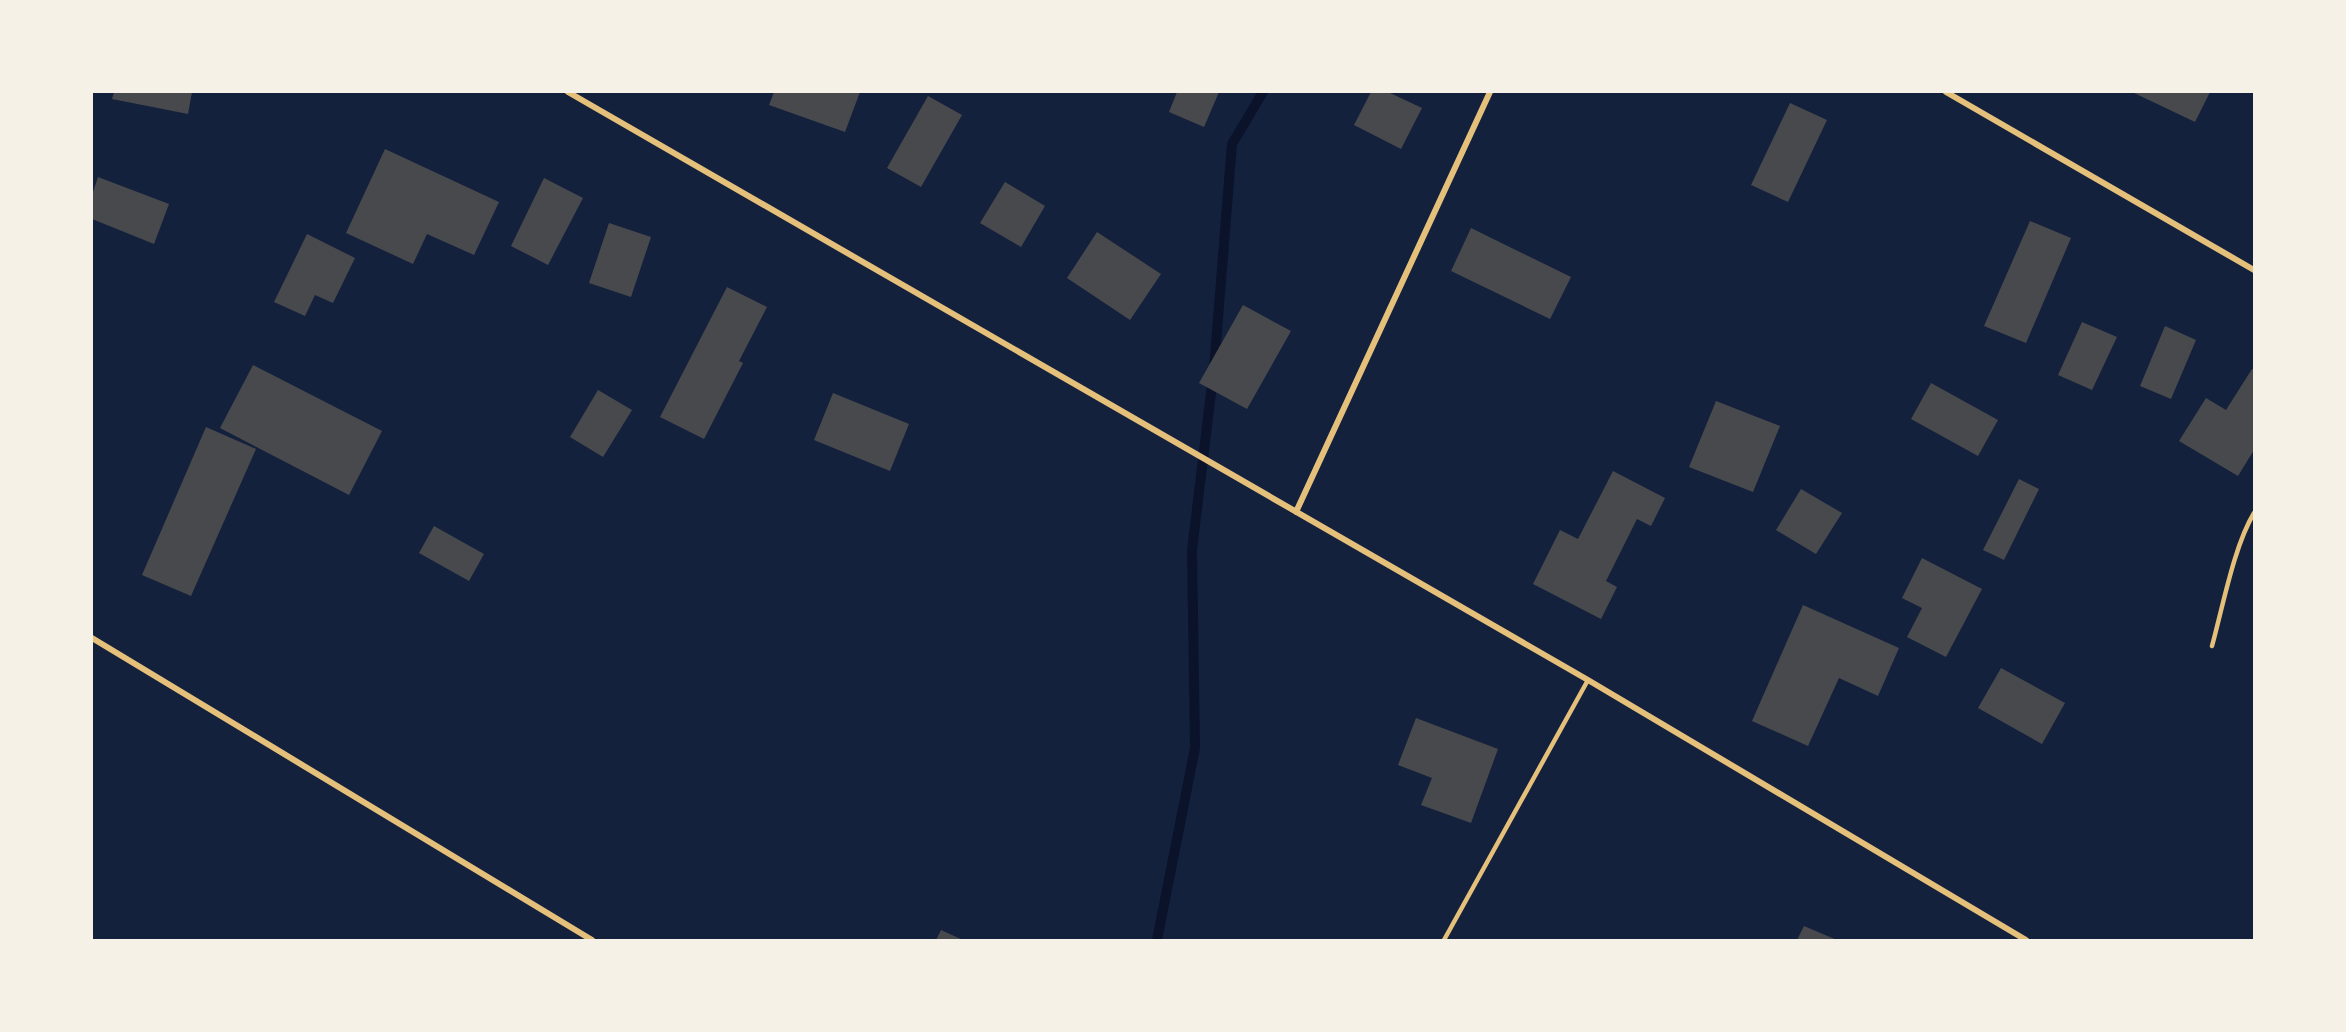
<svg xmlns="http://www.w3.org/2000/svg" width="2346" height="1032" viewBox="0 0 2346 1032" font-family="Ubuntu,sans-serif">
<style>
.lines{fill:none;stroke-linecap:round;stroke-linejoin:round}
.stream{stroke:#0b132b;stroke-width:10}
.building{fill:#48494c}
.service{stroke:#e5c07b;stroke-width:4.5}
.minor{stroke:#e5c07b;stroke-width:6}
</style>
<rect width="100%" height="100%" fill="#14213d"/>
<g class="lines">
<!-- stream -->
<path class="stream" d="M1157 940 1195 748 1192 550 1214 368 1232 144 1263 92"/>
</g>
<!-- building -->
<path class="building" d="M114 92H192L188 114 112 99Z
M774 92H860L845 132 769 105Z
M1177 92H1219L1204 127 1169 112Z
M1371 92H1388L1422 108 1401 149 1354 125Z
M2132 92H2210L2195 122Z
M928 96 962 115 921 187 887 168Z
M1790 103 1827 120 1788 202 1751 185Z
M385 149 499 202 474 255 427 234 413 264 346 233Z
M98 177 169 204 154 244 92 219V195Z
M544 178 583 198 548 265 511 246Z
M1005 182 1045 206 1021 247 980 223Z
M2030 221 2071 238 2026 343 1984 326Z
M609 223 651 237 631 297 589 283Z
M1471 228 1571 277 1550 319 1451 271Z
M1097 232 1161 274 1130 320 1067 278Z
M307 234 355 258 333 303 315 295 305 316 274 302Z
M727 287 767 307 739 361 743 363 704 439 660 417Z
M1243 305 1291 331 1247 409 1199 383Z
M2082 322 2117 337 2092 390 2058 375Z
M2165 326 2196 340 2171 399 2140 386Z
M253 365 382 431 349 495 220 428Z
M2252 369 2254 370V450L2238 476 2179 441 2206 398 2226 410Z
M1931 383 1998 420 1978 456 1911 419Z
M598 390 632 410 603 457 570 437Z
M833 393 909 424 890 471 814 440Z
M1716 401 1780 426 1753 492 1689 467Z
M206 427 256 449 191 596 142 575Z
M1613 471 1665 498 1651 526 1637 519 1606 581 1617 587 1601 619 1533 584 1560 530 1578 539Z
M2019 479 2039 489 2004 560 1983 550Z
M1801 489 1842 513 1816 554 1776 530Z
M434 526 484 554 469 581 419 553Z
M1922 558 1982 589 1946 657 1907 637 1922 608 1902 598Z
M1803 605 1899 648 1878 696 1839 678 1808 746 1752 721Z
M2001 668 2065 703 2042 744 1978 708Z
M1416 718 1498 749 1471 823 1421 805 1432 778 1398 765Z
M1804 926 1837 940H1797Z
M941 930 963 940H936Z"/>
<g class="lines">
<!-- service -->
<path class="service" d="M2212 646C2223 606 2234 546 2254 513
M1444 940 1588 680"/>
<!-- minor -->
<path class="minor" d="M568 92 1588 680 2026 940
M1946 92 2254 270
M1296 512 1490 92
M92 638 592 940"/>
</g>
<!-- border -->
<rect width="2346" height="1032" fill="none" stroke="#f6f1e7" stroke-width="186"/>
</svg>
